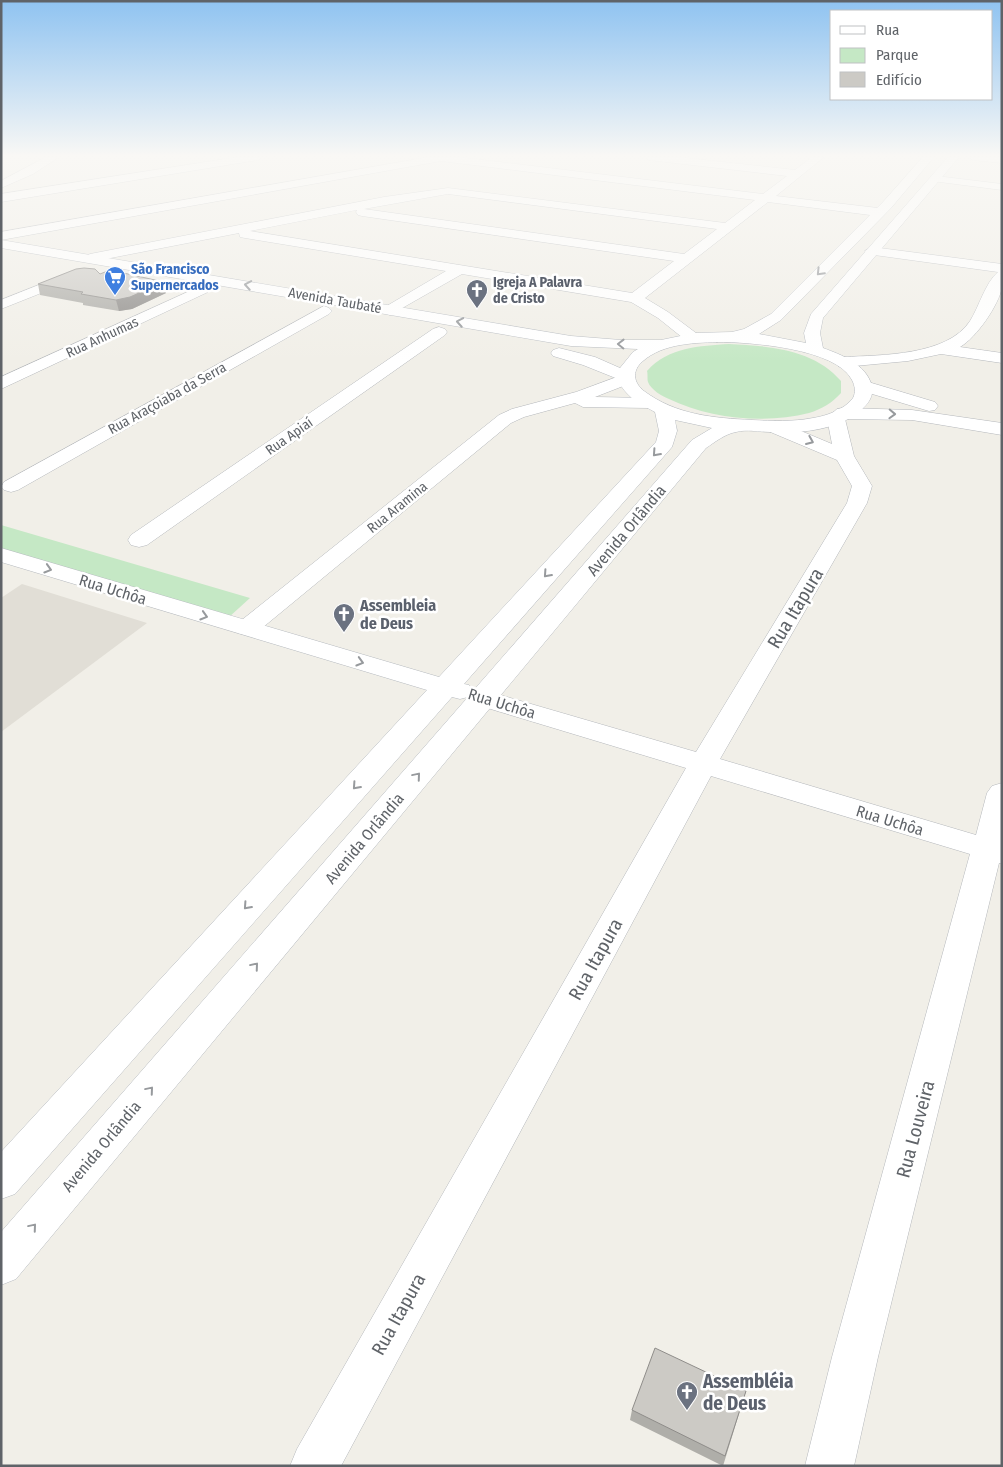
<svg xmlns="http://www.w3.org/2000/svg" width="1003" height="1467" viewBox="0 0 1003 1467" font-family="'Fira Sans Condensed',sans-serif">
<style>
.education{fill:#e1ded6}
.green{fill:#c5e8c5}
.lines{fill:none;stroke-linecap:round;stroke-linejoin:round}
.street-casing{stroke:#b5b8bc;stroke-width:1}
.secondary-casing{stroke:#b6babf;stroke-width:1}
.street{fill:#fff;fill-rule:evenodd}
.secondary{fill:#fff;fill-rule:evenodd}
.wall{fill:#afaea9}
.shaded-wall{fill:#8f8d8a}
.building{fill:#cccac5;stroke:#8f8d8a}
.oneway{stroke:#979a9d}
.labels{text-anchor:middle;stroke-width:5;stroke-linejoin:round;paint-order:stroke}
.far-shop-label{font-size:14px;font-weight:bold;fill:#366cbe;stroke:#fff;text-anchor:start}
.far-worship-label{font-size:14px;font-weight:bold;fill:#5b616d;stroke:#fff;text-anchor:start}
.far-street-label{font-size:14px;fill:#5f6368;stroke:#fff}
.street-label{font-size:16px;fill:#5f6368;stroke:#fff}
.worship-label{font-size:16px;font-weight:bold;fill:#5b616d;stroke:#fff;text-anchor:start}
.near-street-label{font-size:19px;fill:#5f6368;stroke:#fff}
.near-worship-label{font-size:19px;font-weight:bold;fill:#5b616d;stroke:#fff;text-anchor:start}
</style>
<rect width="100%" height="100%" fill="#f1efe8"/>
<!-- education -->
<path class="education" d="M22 584 147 623 1 732V598Z"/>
<!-- green -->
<path class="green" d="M729 344C769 346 814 349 841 381V393C832 403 822 409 809 413 765 424 710 419 669 399 662 396 651 390 648 382 647 379 648 374 647 371 668 347 700 346 729 344Z
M1 525 250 598 228 618 1 550Z"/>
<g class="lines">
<!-- street casing -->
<g class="street-casing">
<path id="street" d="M46 157H59L33 174 1 188V181Z
M238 157H263L258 160 1 202V194Z
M429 157H458L763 194 787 176 649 160 644 157H677L795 170 812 157H824L776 196 878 208 884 212 878 216 768 202 645 298 668 312 700 336 702 339 700 342H688L658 318 631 302 462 274 390 315 385 313 382 310 385 307 446 271 245 238 240 237 239 233 90 262 83 258 90 254 384 197 448 188 725 223 755 200 441 161 1 240V232ZM448 194 717 229 684 254 364 209ZM357 210 356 212 358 215 362 216 674 261 632 293 250 231Z
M968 157H1002V163L973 160Z
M936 176 1002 184V190L932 181 930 179Z
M872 247 1002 264C1002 271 1003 280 1002 287 999 305 976 338 960 347L1002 353V363L941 354 908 361 844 367 838 366 836 362 838 358 844 357C881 355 947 356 970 321 979 307 985 283 998 272L867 254 865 251Z
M74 271 79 272 81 275 79 278 1 309V300Z
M203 285 208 286 210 289 208 292 1 389V377Z
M324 306 329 308 332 311 329 314 18 490 11 492 4 490 1 487 4 482Z
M439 327 445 329 447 332 445 335 147 545 139 547 131 545 128 540 131 535 433 329Z
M625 374 631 375 634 379 631 383 595 397 649 398 655 399 658 403 655 407 649 408 583 407 575 403 524 417 511 423 256 633 247 635 238 633 235 628 238 623 499 415 512 409 576 392Z
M865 381 935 402 938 406 935 410 929 411 859 390 856 386 859 382Z
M843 408 912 410 1002 423V435L912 420 845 419 854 456 872 486 867 503 720 759 976 835 987 793 992 786 1002 783V864L999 863 878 1357 854 1466H805L832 1357 970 854 711 776 341 1466H290L297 1449 686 768 474 704 470 698 474 692 483 690 696 752 847 503 852 486 837 460 768 431 766 427 768 423 775 421 782 423 832 444 827 418 837 409Z"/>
</g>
<!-- secondary casing -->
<g class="secondary-casing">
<path id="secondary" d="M923 157H934L891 208 781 320 759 334 806 343 804 333 811 314 948 157H959L823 318 820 333 823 348C842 355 866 364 872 386 874 396 868 404 861 410 839 430 799 434 770 432 759 432 747 429 736 432 725 434 715 442 706 448L16 1279 1 1285V1232L468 697 460 699 452 697 15 1194 1 1199V1152L427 690 1 562V548L439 677 656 442 659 431 655 412C640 404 624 396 618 379L583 365 553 356 551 353 553 350 559 348 595 357 620 368 633 352 638 349 571 346 1 248V240L571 336 621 340H661L695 333 732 332 744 329 771 314 883 202ZM717 342C749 342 836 348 852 380 855 386 856 392 853 398 844 410 826 416 813 418 792 422 773 421 752 420 714 418 676 415 644 391 635 384 632 374 639 365 658 344 691 343 717 342ZM675 420 712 428 692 440 473 691 469 685 464 684 672 447 677 431Z"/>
</g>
<!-- street -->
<use href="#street" class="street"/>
<!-- secondary -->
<use href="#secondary" class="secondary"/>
</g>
<!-- wall -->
<path class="wall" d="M164 282 166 293 132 309 119 311 83 305V303L40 295 38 284Z
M746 1391 723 1466 630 1420 632 1410Z"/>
<!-- shaded-wall -->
<path class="shaded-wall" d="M164 282 166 293 132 309 119 311 116 300Z"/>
<!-- building -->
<path class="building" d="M84 268 95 269 100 274 110 270 164 282 130 297 116 300 81 294 83 292 38 284 76 269Z
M655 1348 746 1391 725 1456 632 1410Z"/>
<!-- one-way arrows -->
<defs><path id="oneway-chevron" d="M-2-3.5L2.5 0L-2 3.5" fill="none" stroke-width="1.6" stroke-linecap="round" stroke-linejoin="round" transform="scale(1.25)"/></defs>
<g class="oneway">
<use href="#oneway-chevron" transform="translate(820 272) rotate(134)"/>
<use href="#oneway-chevron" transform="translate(248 285) rotate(-170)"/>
<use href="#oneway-chevron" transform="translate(460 322) rotate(-170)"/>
<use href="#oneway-chevron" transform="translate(621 344) rotate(-179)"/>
<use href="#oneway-chevron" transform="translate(892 414) rotate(2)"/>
<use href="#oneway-chevron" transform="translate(810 441) rotate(23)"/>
<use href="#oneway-chevron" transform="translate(656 453) rotate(132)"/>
<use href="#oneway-chevron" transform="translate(48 569) rotate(17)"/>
<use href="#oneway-chevron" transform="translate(547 574) rotate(132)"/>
<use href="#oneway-chevron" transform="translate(204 616) rotate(17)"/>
<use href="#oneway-chevron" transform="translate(360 662) rotate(16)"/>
<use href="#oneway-chevron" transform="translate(417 776) rotate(-50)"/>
<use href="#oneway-chevron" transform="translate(356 786) rotate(132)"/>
<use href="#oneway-chevron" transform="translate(247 906) rotate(132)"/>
<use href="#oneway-chevron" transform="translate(255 966) rotate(-50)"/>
<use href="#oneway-chevron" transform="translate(150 1090) rotate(-50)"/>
<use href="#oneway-chevron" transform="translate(33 1227) rotate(-50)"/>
</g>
<!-- sky -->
<linearGradient id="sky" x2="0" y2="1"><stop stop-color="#8fc3f1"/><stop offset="0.43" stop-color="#f9f8f5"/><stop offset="1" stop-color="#f9f8f5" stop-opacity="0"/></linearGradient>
<rect width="1003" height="362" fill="url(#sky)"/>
<!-- icons -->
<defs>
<g id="supermarket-pin" transform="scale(1.125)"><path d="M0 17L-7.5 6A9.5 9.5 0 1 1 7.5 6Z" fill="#3f7fe0" stroke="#fff"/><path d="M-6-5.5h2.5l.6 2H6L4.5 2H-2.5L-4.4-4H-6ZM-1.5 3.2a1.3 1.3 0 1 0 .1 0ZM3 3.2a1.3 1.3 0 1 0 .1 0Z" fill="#fff"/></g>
<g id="church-pin" transform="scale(1.125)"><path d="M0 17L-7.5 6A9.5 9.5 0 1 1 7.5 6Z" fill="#6b7280" stroke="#fff"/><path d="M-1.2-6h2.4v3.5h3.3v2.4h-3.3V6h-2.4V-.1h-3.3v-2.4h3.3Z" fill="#fff"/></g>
</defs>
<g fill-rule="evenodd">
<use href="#supermarket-pin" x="115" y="277"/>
<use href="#church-pin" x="477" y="290"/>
<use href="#church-pin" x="344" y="614"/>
<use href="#church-pin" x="687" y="1392"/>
</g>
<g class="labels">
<!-- far-shop labels -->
<g class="far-shop-label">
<text x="131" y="274">São Francisco<tspan x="131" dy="16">Supernercados</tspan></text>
</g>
<!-- far-worship labels -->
<g class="far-worship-label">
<text x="493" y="287">Igreja A Palavra<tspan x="493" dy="16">de Cristo</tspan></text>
</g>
<!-- far-street labels -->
<g class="far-street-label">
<text transform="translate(335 300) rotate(10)" y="5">Avenida Taubaté</text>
<text transform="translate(102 337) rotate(-25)" y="5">Rua Anhumas</text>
<text transform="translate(167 398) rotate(-29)" y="5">Rua Araçoiaba da Serra</text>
<text transform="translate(289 436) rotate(-35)" y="5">Rua Apiaí</text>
<text transform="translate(397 507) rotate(-39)" y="5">Rua Aramina</text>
</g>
<!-- street labels -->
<g class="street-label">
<text transform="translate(626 530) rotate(-50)" y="6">Avenida Orlândia</text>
<text transform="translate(113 589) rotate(17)" y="6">Rua Uchôa</text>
<text transform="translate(502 703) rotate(17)" y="6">Rua Uchôa</text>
<text transform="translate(890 820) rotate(17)" y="6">Rua Uchôa</text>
<text transform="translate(364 838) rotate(-50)" y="6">Avenida Orlândia</text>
<text transform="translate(101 1146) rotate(-50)" y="6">Avenida Orlândia</text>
</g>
<!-- worship labels -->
<g class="worship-label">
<text x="360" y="611">Assembleia<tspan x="360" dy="18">de Deus</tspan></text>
</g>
<!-- near-street labels -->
<g class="near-street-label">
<text transform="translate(795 608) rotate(-59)" y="7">Rua Itapura</text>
<text transform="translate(595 959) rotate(-61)" y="7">Rua Itapura</text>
<text transform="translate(915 1129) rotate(-75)" y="7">Rua Louveira</text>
<text transform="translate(398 1314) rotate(-61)" y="7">Rua Itapura</text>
</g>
<!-- near-worship labels -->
<g class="near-worship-label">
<text x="703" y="1388">Assembléia<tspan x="703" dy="22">de Deus</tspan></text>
</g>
</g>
<!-- border -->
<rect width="1003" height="1467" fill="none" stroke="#5f6368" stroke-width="5"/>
<!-- legend -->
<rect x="830" y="10" width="162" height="90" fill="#ffffff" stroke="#bfc1c3"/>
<rect x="840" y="26" width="25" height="8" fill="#ffffff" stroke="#bfc1c3"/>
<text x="876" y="35" font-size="15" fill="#5f6368">Rua</text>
<rect x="840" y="48" width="25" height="15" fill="#c5e8c5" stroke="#bfc1c3"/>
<text x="876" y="60" font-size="15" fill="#5f6368">Parque</text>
<rect x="840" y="72" width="25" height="15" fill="#cccac5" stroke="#bfc1c3"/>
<text x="876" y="85" font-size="15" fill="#5f6368">Edifício</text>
</svg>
